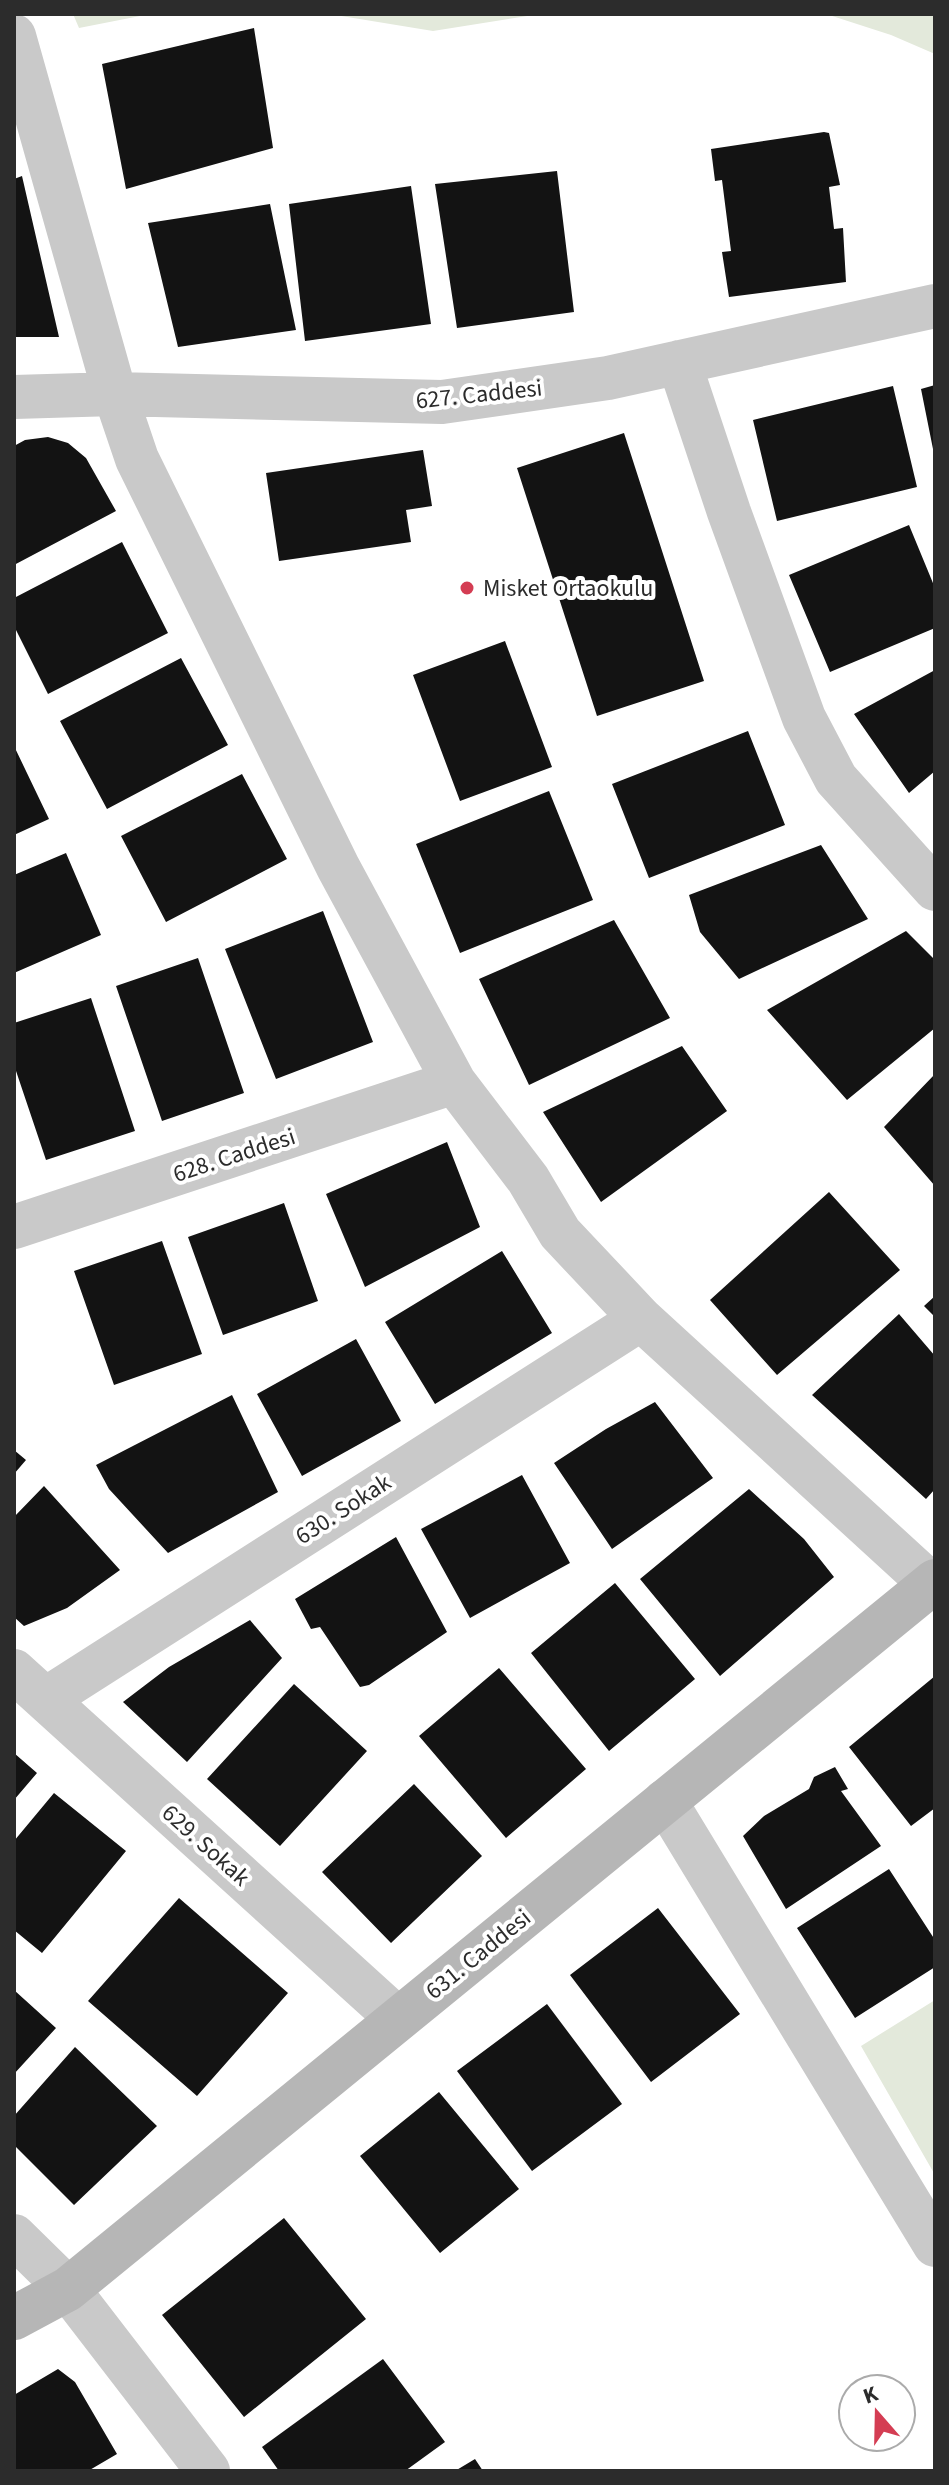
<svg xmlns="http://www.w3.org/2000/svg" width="949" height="2485" viewBox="0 0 949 2485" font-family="'Source Sans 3',sans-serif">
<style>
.green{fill:#e3e9db}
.building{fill:#131313}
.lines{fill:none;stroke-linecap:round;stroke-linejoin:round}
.street{stroke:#c9c9c9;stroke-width:44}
.secondary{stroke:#b6b6b6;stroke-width:44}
.poi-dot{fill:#d43d53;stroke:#fff;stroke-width:3}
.labels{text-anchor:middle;stroke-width:8;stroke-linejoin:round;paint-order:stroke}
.street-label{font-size:24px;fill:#2c2c2c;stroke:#fff}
.poi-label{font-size:24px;fill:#2c2c2c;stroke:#fff;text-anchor:start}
</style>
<rect width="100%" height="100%" fill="#fff"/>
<!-- green -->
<path class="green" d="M73 14H188L140 16 79 28Z
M329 14H540L433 31Z
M826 14H935V54L891 35Z
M935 2000V2175L861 2046Z"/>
<!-- building -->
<path class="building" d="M254 28 273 148 126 189 102 64Z
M824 132 829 133 840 185 829 187 834 229 843 228 846 282 729 297 722 252 731 251 722 180 715 181 711 149Z
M557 171 574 312 457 328 435 184Z
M22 176 59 337H14V179Z
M411 186 431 324 305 341 289 204Z
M270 204 296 330 178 347 148 223Z
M935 385V454H934L921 389Z
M893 386 917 487 777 521 753 420Z
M624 433 704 681 597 716 517 468Z
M48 437 68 443 86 458 116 511 14 565V446L25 440Z
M423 450 432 506 406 510 411 542 279 561 266 473Z
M909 525 935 588V628L830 672 789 575Z
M122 542 168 633 48 694 14 626V598Z
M505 641 552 767 460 801 413 675Z
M181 658 228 745 107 809 60 721Z
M935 670V771L909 793 854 714Z
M748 731 785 825 649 878 612 784Z
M14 746 49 819 14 835Z
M242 774 287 859 166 922 121 836Z
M549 791 593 900 460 953 416 844Z
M821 845 868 919 739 979 700 932 689 895Z
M66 853 101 935 14 973V875Z
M323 911 373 1042 276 1079 225 949Z
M614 920 670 1018 529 1085 479 979Z
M906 931 935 960V1028L847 1100 767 1010Z
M198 958 244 1093 162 1121 116 986Z
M91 998 135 1131 46 1160 14 1065V1023Z
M682 1046 727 1111 601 1202 543 1112Z
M935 1074V1186L884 1127Z
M447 1142 480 1227 365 1287 326 1194Z
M829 1192 900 1270 777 1375 710 1300Z
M284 1203 318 1301 223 1335 188 1237Z
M162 1241 202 1354 114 1385 74 1271Z
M502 1251 552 1333 435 1404 385 1322Z
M935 1296V1317L924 1306Z
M899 1314 935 1356V1489L926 1499 812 1395Z
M356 1339 401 1421 302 1476 257 1394Z
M232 1395 278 1492 168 1553 109 1489 96 1465Z
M655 1402 713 1478 612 1549 554 1463 606 1429Z
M14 1450 26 1460 14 1474Z
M522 1475 570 1563 470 1618 421 1529Z
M44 1486 120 1570 67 1608 24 1626 14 1617V1517Z
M749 1489 804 1539 834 1577 720 1676 640 1579Z
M396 1537 447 1632 369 1685 360 1687 320 1627 311 1629 295 1599Z
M615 1583 695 1679 609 1751 531 1653Z
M250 1620 282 1658 187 1762 123 1702 169 1667Z
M499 1668 586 1769 506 1838 419 1736Z
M935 1676V1808L911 1826 849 1747Z
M294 1684 367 1751 280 1846 207 1779Z
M14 1753 37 1773 14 1800Z
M835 1767 848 1789 841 1791 881 1846 786 1909 743 1836 764 1816 809 1789 814 1777Z
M414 1784 482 1856 391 1943 322 1872Z
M54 1793 126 1851 42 1953 14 1930V1841Z
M889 1869 935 1940V1967L855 2018 797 1928Z
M179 1898 288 1993 197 2096 88 2001Z
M658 1908 740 2014 651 2082 570 1975Z
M14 1990 56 2028 14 2074Z
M547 2004 622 2104 532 2171 457 2071Z
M75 2047 157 2126 74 2205 14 2145V2116Z
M439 2092 519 2189 440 2253 360 2156Z
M284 2218 366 2319 244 2417 162 2315Z
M383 2359 445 2442 405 2471H279L262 2447Z
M58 2369 75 2382 117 2454 88 2471H14V2395Z
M475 2459 483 2471H455Z"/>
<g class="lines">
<!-- street -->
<path class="street" d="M14 36 115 394 137 459 338 867 454 1082 528 1179 560 1233 641 1319 935 1588
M679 362 729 512 804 718 836 779 935 889
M14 397 115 394 442 402 608 378 935 306
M14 1227 454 1082
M14 1671 398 2019
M46 1699 641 1319
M665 1801 935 2245
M14 2236 68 2289 208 2471"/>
<!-- secondary -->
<path class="secondary" d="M14 2318 68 2289 935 1581"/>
</g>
<!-- markers -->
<circle class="poi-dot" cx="467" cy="588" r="8"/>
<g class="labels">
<!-- street labels -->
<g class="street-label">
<text transform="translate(479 394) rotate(-6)" y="8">627. Caddesi</text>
<text transform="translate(234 1155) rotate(-18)" y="8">628. Caddesi</text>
<text transform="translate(343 1509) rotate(-33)" y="8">630. Sokak</text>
<text transform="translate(206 1845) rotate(42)" y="8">629. Sokak</text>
<text transform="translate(478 1954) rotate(-39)" y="8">631. Caddesi</text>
</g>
<!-- poi labels -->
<g class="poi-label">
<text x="483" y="596">Misket Ortaokulu</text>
</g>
</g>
<!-- border -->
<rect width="949" height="2485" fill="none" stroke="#2c2c2c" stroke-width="32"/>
<!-- north arrow -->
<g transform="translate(877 2413) rotate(340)"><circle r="38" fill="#ffffff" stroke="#ababab" stroke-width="2"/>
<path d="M0-6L14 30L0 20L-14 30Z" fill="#d43d53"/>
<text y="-12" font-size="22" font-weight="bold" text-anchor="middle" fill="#2c2c2c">K</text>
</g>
</svg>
